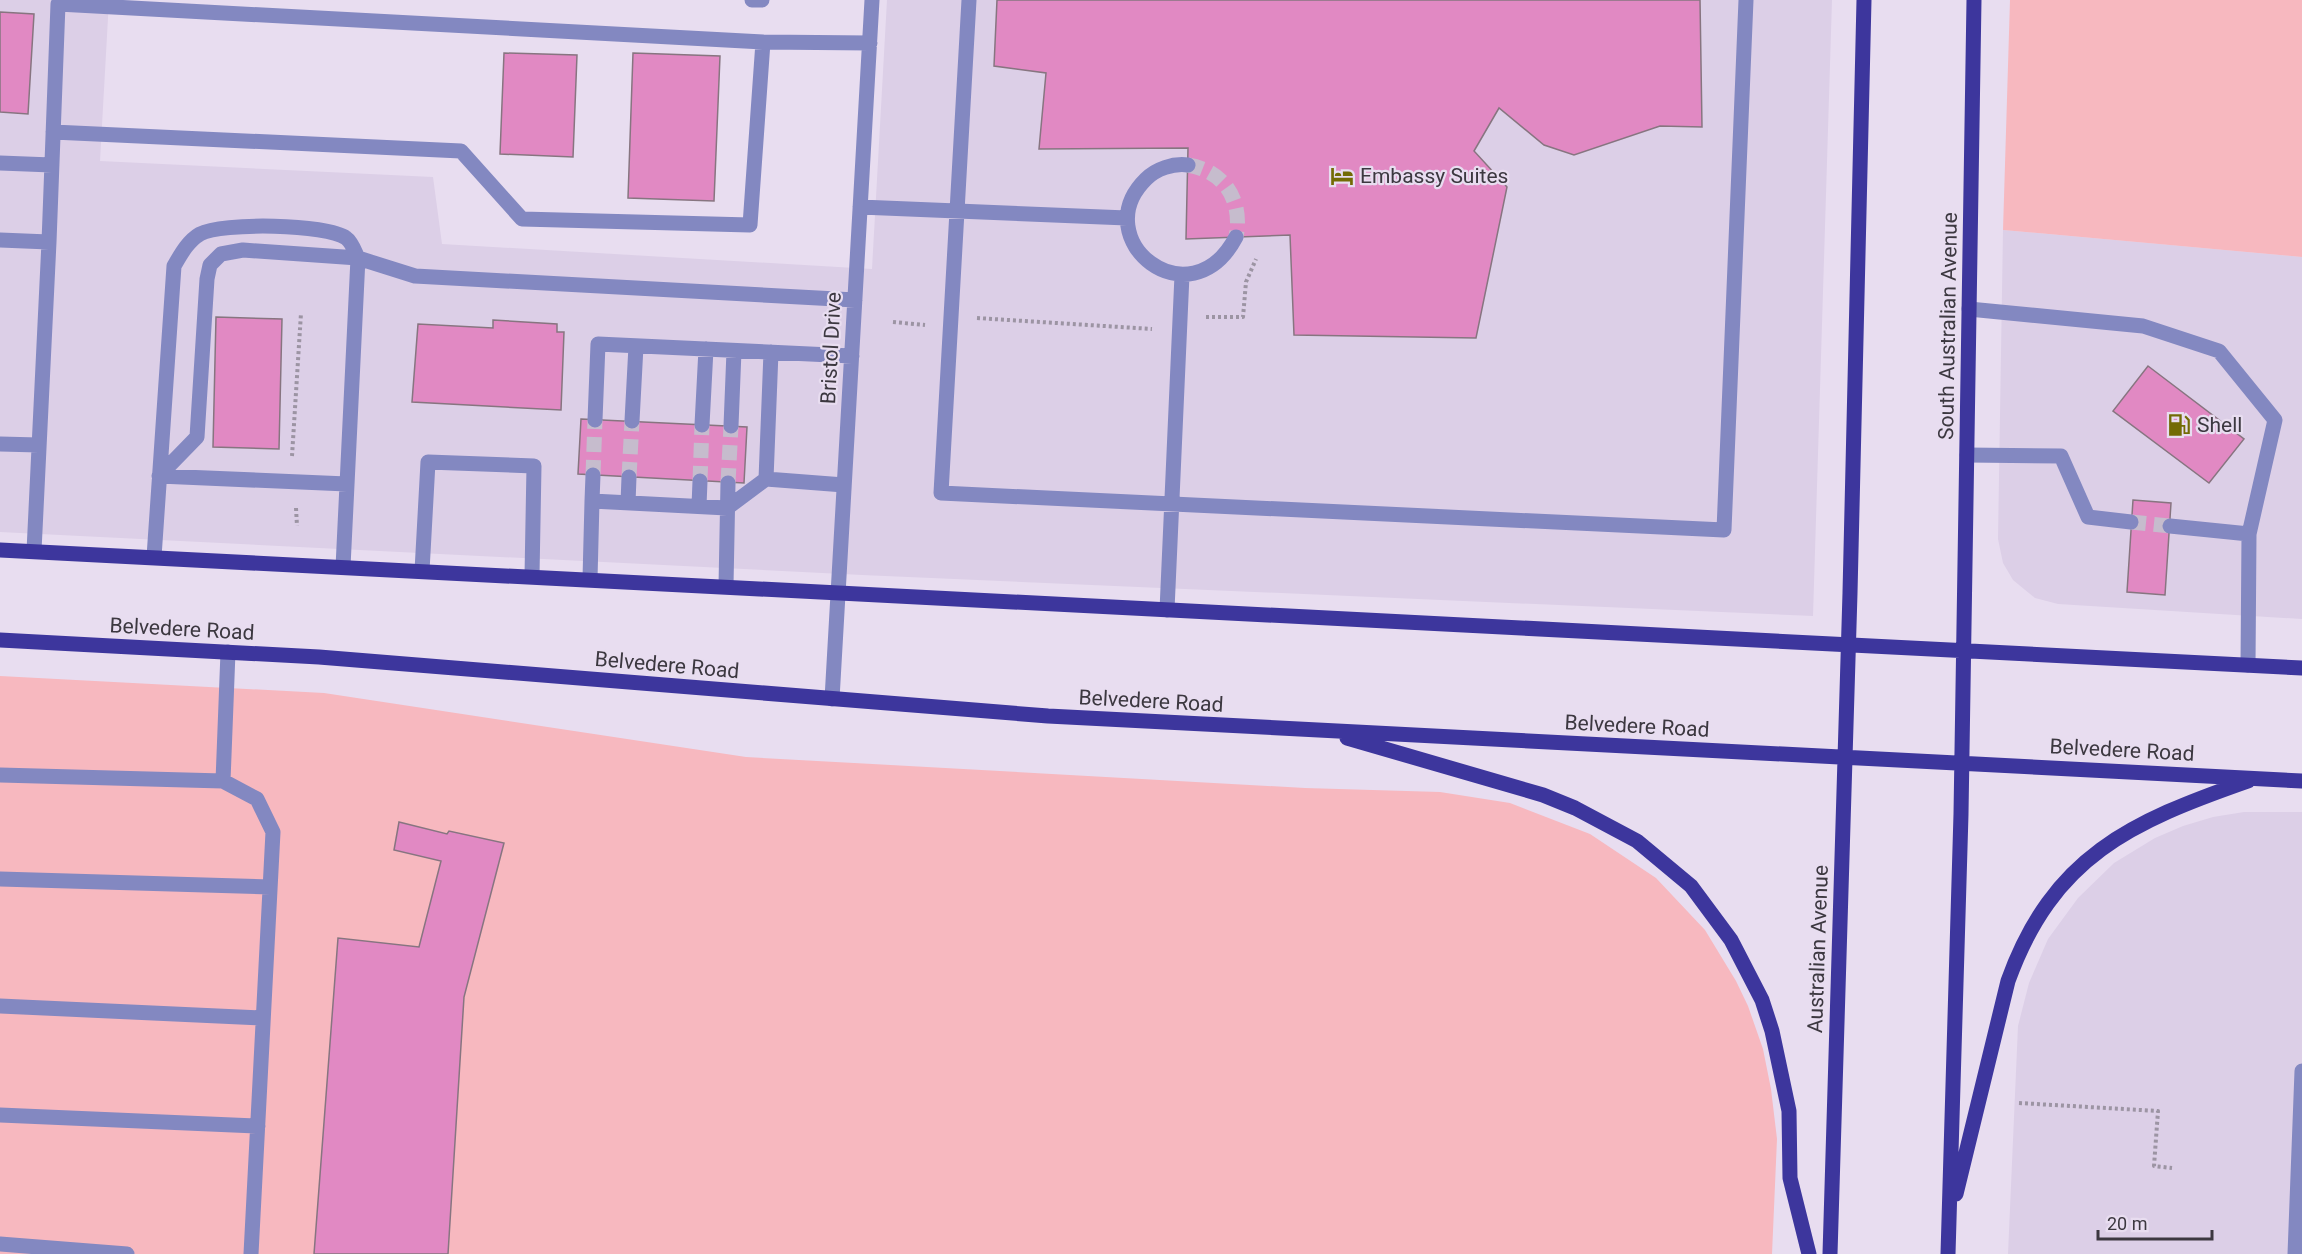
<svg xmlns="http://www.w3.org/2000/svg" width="2302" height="1254" viewBox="0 0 2302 1254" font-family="Roboto,sans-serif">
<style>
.built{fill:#dccfe7}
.green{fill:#f7b8bf}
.building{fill:#e189c3;stroke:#877580;stroke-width:1.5}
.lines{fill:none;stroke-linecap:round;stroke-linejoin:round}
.minor-tunnel{stroke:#c6bccd;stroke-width:15;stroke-dasharray:15 8;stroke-linecap:butt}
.path{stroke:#9c94a3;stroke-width:4;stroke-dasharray:3 3;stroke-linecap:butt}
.minor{stroke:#8388c1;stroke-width:15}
.major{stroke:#3d369d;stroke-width:15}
.labels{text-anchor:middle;stroke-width:4.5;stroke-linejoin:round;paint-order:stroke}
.poi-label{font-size:21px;fill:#3c3840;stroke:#e8ddf0;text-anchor:start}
.street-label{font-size:21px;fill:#3c3840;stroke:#e8ddf0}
</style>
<rect width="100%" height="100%" fill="#e8ddf0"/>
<!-- built -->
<path class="built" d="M0 0H109L100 161 433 177 442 244 872 269 887 0H1832L1813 616 862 575 0 532Z
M2003 230 2302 257V619L2058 604 2035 598 2013 580 2003 563 1998 539Z
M2244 812H2302V1254H2008L2018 1026 2029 983 2048 939 2078 898 2114 863 2155 838 2183 826 2213 817Z"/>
<!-- green -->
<path class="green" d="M2010 0H2302V257L2003 230Z
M0 676 324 693 746 757 1305 788 1440 792 1510 803 1590 834 1656 878 1705 930 1736 981 1748 1006 1763 1049 1771 1089 1777 1139 1772 1254H0Z"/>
<!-- building -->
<path class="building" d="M997 0H1700L1702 127 1660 126 1574 155 1544 145 1499 108 1474 151 1507 187 1476 338 1294 335 1290 235 1186 239 1188 148 1039 149 1046 73 994 66Z
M0 12 34 14 28 114 0 112Z
M504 53 577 55 573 157 500 154Z
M633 53 720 56 714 201 628 198Z
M216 317 282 319 279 449 213 447Z
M493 320 557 324V332H564L561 410 412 402 418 324 493 328Z
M2148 366 2244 439 2209 483 2113 411Z
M581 419 747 427 744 483 578 474Z
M2133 500 2171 503 2165 595 2127 592Z
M399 822 447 834 449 831 504 843 464 997 448 1254H314L338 938 419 947 441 861 394 850Z"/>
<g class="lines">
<!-- minor-tunnel -->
<path class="minor-tunnel" d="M1188 165C1225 171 1243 201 1236 237
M593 475 595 420
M629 477 632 421
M700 481 702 425
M728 483 731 426
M2131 522 2170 526"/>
<!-- path -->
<path class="path" d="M1206 317H1243L1246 282 1256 259
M977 318 1152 329
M893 322 925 325
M292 456 301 313
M296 508 297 526
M2019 1103 2158 1111 2154 1166 2172 1168"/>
<!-- minor -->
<path class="minor" d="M752 0H762
M969 0 941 493 1724 530 1746 0
M53 132 461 151 522 219 750 225 763 42 870 43
M0 163 52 165
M1188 165C1173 163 1156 169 1146 179 1085 239 1190 324 1236 237
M860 207 1127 218
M0 240 49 242 34 551
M49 242 58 4 763 42
M1969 309 2143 326 2219 351 2275 420 2249 534
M595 420 598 344 852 356
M632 421 636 346
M702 425 706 349
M731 426 734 351
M0 444 39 445
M1967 455 2061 456 2088 517 2131 522
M159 476 197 437 207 279 210 265 221 254 243 250 358 258 415 276 855 300
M159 476 347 484
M766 479 844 485
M592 501 593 475
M628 503 629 477
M699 506 700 481
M2170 526 2249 534 2248 665
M154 557 174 266C181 254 188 241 200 234 222 222 327 224 346 238 352 242 355 252 358 258L343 567
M422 571 428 462 534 466 532 576
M590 579 592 501 727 508 766 479 771 352
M726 586 728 483
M1167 610 1182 275
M832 699 872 0
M0 775 223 781 257 799 273 832 251 1254
M223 781 228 652
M0 879 270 887
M0 1006 263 1018
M0 1115 258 1126
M0 1244 127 1254
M2295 1254 2302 1071"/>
<!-- major -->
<path class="major" d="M0 550 2302 668
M0 640 319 657 1048 716 2302 781
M1347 738 1543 795 1575 808 1637 841 1691 886 1731 940 1762 1000 1772 1031 1789 1111 1790 1178 1809 1254
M1956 1194 2008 981C2053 856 2131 822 2248 781
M1830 1254 1850 593 1864 0
M1948 1254 1961 814 1974 0"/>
</g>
<!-- icons -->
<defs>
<g id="hotel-bare" transform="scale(1.8)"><path d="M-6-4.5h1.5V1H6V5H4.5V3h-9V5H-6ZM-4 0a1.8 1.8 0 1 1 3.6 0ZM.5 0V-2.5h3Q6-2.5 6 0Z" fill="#736b05" stroke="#e8ddf0" stroke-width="2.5" paint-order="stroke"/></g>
<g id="fuel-bare" transform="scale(1.8)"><path d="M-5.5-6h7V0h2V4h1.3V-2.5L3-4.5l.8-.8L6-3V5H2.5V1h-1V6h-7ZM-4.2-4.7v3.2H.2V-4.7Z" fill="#736b05" stroke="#e8ddf0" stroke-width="2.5" paint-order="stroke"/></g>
</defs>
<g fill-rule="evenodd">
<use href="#hotel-bare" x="1342" y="176"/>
<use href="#fuel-bare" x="2179" y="425"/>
</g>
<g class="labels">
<!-- poi labels -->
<g class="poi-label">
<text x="1360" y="183">Embassy Suites</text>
<text x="2197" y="432">Shell</text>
</g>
<!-- street labels -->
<g class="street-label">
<text transform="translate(1948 326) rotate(-89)" y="7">South Australian Avenue</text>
<text transform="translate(831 348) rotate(-87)" y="7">Bristol Drive</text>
<text transform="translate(182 629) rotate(3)" y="7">Belvedere Road</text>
<text transform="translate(667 665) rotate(5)" y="7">Belvedere Road</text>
<text transform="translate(1151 701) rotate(3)" y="7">Belvedere Road</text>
<text transform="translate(1637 726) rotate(3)" y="7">Belvedere Road</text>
<text transform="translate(2122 750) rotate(3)" y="7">Belvedere Road</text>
<text transform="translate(1818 949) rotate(-88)" y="7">Australian Avenue</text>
</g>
</g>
<!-- scale -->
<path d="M2098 1230v9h114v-9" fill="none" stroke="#3c3840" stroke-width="3"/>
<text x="2107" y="1230" font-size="18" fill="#3c3840" stroke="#e8ddf0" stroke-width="4.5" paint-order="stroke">20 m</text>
</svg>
